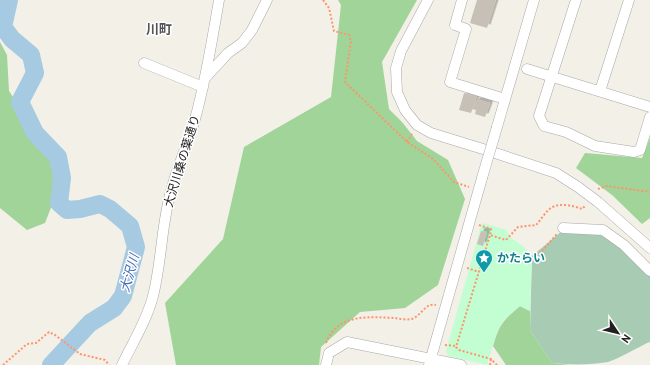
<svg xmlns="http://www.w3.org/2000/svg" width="650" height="365" viewBox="0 0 650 365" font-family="'PT Sans','Noto Sans JP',sans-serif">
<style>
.forest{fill:#a0d499}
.cemetery{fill:#a7ccb3}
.park{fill:#c3fdd2}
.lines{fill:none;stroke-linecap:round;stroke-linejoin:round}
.river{stroke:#a5cae2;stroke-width:18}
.building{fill:#c7c0b6;filter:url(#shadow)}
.minor-casing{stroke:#a8a8a8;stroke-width:11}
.path{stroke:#ff946b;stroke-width:2;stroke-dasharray:2 2;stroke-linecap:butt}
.minor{stroke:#fff;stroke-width:10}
.minor-bridge-casing{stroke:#a8a8a8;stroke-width:11;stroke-linecap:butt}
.minor-bridge{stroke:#fff;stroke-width:10}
.labels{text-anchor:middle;stroke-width:3;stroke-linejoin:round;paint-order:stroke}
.street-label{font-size:12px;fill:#212121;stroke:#fff}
.culture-label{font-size:12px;font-weight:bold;fill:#0d838f;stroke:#fff;text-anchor:start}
.neighbourhood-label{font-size:13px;font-weight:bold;fill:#545454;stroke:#fff}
.water-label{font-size:13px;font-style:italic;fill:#466bb9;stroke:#fff}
</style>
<defs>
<filter id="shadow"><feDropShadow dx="3.5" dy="-3.5" stdDeviation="0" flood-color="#0004"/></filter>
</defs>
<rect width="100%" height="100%" fill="#f2f0e7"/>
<!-- forest -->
<path class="forest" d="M338 0H417L382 62 389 109 402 122 417 141 448 160 465 199 438 285 405 308 360 312 321 347 319 365H176L165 303 223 239 244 147 331 97 341 5Z
M0 42 7 55 9 91 58 166 54 200 45 223 27 230 0 208Z
M650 138V218L642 224 612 195 576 168 585 153 642 158Z
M520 306 530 311V330L552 363 570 365H506L493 346C499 325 503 320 520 306Z"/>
<!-- cemetery -->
<path class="cemetery" d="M562 231C575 231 590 231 603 236 621 244 636 260 650 273V342L647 343C635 349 620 358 608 362 590 365 570 365 552 363L530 330 532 256Z"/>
<!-- park -->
<path class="park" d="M482 223 507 230 510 237 524 247 532 256 530 311 520 306 504 320 497 332 487 365 448 356 446 351Z"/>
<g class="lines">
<!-- river -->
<path class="river" d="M9 0 3 27 12 39 31 55 35 73 20 102 35 133 58 157 62 178 59 203 67 210 80 209 100 204 110 209 130 226 136 247 123 296 114 308 90 323 51 365"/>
</g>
<!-- building -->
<path class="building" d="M477 0H496L487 28 470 23Z
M464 93 477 96 471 113 459 110Z
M479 100 490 103 485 117 475 114 476 110 473 109 476 101H479Z
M481 231 487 232 483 246 477 244Z"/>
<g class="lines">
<!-- minor casing -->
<g class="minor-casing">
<path id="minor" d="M428 0 401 51 396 68 397 92 405 110 417 125 431 133 483 149 556 173 578 187 598 202 650 248
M462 0 455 25 466 29 450 82 505 99
M576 0 539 116 544 126 566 132 595 146 634 152 640 150 650 117
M144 63 203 87
M527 69 650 107
M206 77 228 53 242 43 252 30 267 0
M600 91 629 0
M497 127 534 0
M563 228 603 230 624 245 650 271
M122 365C133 342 147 320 153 296 162 261 161 226 171 191 177 167 188 144 195 119 206 80 212 40 219 0
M326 365 329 353 347 342 461 365
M429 365 482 178"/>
</g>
<!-- path -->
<path class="path" d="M323 0 329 8 334 31 349 35 351 41 345 82 407 142 433 159 454 182 469 187
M407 142 412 134
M598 189 607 186 650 192
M479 225 491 229 490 235
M534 260 557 234
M467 268 479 272
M326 343C338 313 368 317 395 318 400 319 406 320 411 319 421 317 425 302 436 305
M445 345 457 346
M3 365 27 344 36 343 49 332 55 335 80 354 105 360 109 365
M490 365 491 359
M497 365 491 359 459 350 456 347 490 235 506 240 518 227 536 225C541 220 545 212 551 208 559 202 574 206 582 209L586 205"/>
<!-- minor -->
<use href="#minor" class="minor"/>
<!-- minor-bridge casing -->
<g class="minor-bridge-casing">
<path id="minor-bridge" d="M482 178 497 127"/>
</g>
<!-- minor-bridge -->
<use href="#minor-bridge" class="minor-bridge"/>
</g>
<!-- icons -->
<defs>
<g id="sight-pin" transform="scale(0.9)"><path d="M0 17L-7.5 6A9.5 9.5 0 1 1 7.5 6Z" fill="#0f9aa8" stroke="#fff"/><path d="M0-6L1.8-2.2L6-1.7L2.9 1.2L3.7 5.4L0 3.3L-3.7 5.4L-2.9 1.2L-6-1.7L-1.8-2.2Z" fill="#fff"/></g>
</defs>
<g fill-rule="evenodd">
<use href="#sight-pin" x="484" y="258"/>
</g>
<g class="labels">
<!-- street labels -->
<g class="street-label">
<text transform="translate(182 161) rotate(-73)" y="4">大沢川桑の葉通り</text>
</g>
<!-- culture labels -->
<g class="culture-label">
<text x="497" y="262">かたらい</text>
</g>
<!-- neighbourhood labels -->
<g class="neighbourhood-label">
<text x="159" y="34">川町</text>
</g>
<!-- water labels -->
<g class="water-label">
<text transform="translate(129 273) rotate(-74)" y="5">大沢川</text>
</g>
</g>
<!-- north arrow -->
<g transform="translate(618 333) rotate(125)" stroke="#ffffff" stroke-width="3" paint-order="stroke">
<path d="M0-3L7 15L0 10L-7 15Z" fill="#212121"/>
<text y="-6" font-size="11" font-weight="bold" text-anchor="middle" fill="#212121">N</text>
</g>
</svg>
